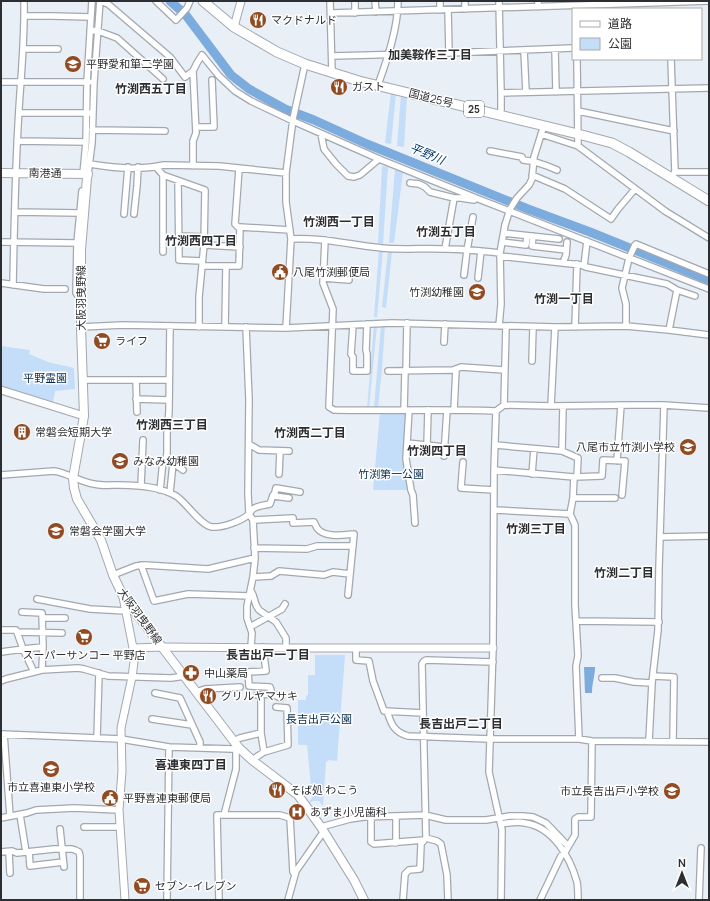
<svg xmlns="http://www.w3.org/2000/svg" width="710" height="901" viewBox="0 0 710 901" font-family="Manrope,'Noto Sans JP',sans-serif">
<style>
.green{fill:#c4ddf8}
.water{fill:#7cabde}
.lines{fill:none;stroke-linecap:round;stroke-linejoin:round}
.river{stroke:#7cabde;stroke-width:9}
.minor-casing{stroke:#a3a8af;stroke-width:8}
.tertiary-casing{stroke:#a3a8af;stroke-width:9}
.secondary-casing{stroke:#a3a8af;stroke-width:10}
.trunk-casing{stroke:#a3a8af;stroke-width:11}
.minor{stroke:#fff;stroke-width:5.5}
.tertiary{stroke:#fff;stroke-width:7}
.secondary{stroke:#fff;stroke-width:8}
.trunk{stroke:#fff;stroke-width:9}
.labels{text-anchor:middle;stroke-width:3;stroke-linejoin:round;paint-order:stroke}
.shield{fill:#fff;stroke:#6b6d6f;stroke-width:1}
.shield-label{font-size:10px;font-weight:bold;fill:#2c2e31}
.poi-label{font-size:11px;fill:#2c2e31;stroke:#fff;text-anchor:start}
.street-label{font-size:11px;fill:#2c2e31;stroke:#fff}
.park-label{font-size:11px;fill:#082b4c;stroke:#fff}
.neighbourhood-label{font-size:12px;font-weight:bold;fill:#2c2e31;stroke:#fff}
.water-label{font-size:12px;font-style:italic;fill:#083d6b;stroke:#fff}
</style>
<rect width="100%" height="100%" fill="#e9eff6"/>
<!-- green -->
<path class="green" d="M391 92 396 93 391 144 385 143Z
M401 94 407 96 404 147 397 146Z
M382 166 388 167 383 244 378 243Z
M395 169 403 172 394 243H389Z
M379 250H383L377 317H374Z
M388 251 392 252 386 308 382 307Z
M374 325H377L369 408H367Z
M381 326H385L382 369 378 408 374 407Z
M1 346 30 350 29 354 48 362 74 368 75 389 55 391 53 403 1 387Z
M380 412H404L407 414 404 459 410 490H373Z
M315 655H345L337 761 329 760 326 762 323 806 319 801H313L310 803 309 802 312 798 307 745H298V700H306V696L308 695V675H315Z"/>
<!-- water -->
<path class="water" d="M584 667H595C595 676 592 683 592 693H585Z"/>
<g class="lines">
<!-- river -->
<path class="river" d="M170 1 185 14 231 75 249 89 285 109 314 120 367 144 528 209 590 232 709 280"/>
<!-- minor casing -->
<g class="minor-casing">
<path id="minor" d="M100 1 108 4 170 57 185 77 193 71 197 63 202 55 219 76 235 91 251 101 293 121 379 159 481 200 709 289
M156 1 176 20 187 8 190 1
M330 1 332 73
M355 1V13
M375 1 376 12
M440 1V10
M465 1V9
M538 1V7
M448 10 449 53
M331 13 709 1
M24 16H52L91 17
M90 30 98 31 117 38 163 79
M23 49H58
M555 49 556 92
M524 50 526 92
M332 56 449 53 573 48
M577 59 578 146
M1 82H89
M378 85C387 60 398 28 398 1
M501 93 709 88
M578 111 674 131
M19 113H89
M499 115 501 110V93L499 1
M196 127H214L212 80
M92 130 165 131
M321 134 324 149 336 164 348 176 354 177 360 175 379 159
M541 134 578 146 665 211 709 238
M17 141 86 142
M490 151 522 157 523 160C536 161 546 165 557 170
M90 164C113 168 142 170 164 165L219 166 286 173
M193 166V141L196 133 193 71
M156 167 163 175 205 190 204 245 199 297V327
M239 169 235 224 238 227H240L290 230
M675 172H709
M83 174 86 142 87 82 92 1
M88 174 92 143 94 82 100 1
M163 175V252
M532 175 565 189 611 219 618 209 635 189
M671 177 675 172 671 59
M178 181 179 260 202 261
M410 183 419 184 425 187 430 192 454 198H461L474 200
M15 212 80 213
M124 214 128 167
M134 214 137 186 138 167
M504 233 559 239
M179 236 205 237
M533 236 532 246 566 250
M291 239C321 237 351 245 382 248 403 250 424 248 446 249 464 249 482 251 500 253
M325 240 323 283 333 309 329 407 334 410C388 411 442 409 496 411L504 405 551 406 632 405H664L709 408
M1 242 77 243
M502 242 526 245 527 236
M204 245 240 247
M445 249 454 198
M500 256 581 265 586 267 667 284 677 290 695 296
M563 263 566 255 567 242
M202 266H239L240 227
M584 266 587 241
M464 275 467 250 473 217
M323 278 349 280
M478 278 481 251
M1 283 44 289H65
M13 285C14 232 15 179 18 126 20 84 25 43 24 1
M81 300 76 293 77 243 82 191
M353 325 351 354 353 357V371H367V354L366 350 367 324
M499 326 501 304 500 253 505 225 510 209 517 198 529 185 532 179 534 157 544 125
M626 326V304L622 288 629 258 635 245 636 244 709 274
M81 327 123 325 286 328 392 323 555 327 626 326 669 330 709 335
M225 327 226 266
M246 327 249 400 248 493 249 514 253 520 255 558 253 577 247 606V618L252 633 251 647
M575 327 577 264
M286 328 291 239 286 202V173L293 119 305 64
M669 330 677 290
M444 342 445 324
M532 361 533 327
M388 371 453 370 461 367 504 370
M406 371 407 323
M83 380H169
M136 380 137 412
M136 399 169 400
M504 405 506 326
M551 406 555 327
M404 410 405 371
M409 410 406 459 411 490 413 495 415 523
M454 410 456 369
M496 411 494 470 493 648 489 772 502 830 501 900
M407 443 445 447
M249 444 259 450 289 451
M427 445 428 410
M495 445 562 451 578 458 577 477
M562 451 563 406
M444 456 447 410
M166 458 183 470
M617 461 621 405
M463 462 461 488 494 490
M494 470 574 477 602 476 603 460 625 461 622 495
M279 474 280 451
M532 474 534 449
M1 475 54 471C68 473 80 482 94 484 102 486 111 485 119 485 136 485 161 487 176 496 186 502 201 526 212 527 222 528 242 521 249 514 251 512 251 510 253 509 256 506 266 505 270 504L273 495 274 496 276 488 300 492
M574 477 573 498 570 514 575 525V605L578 656 576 666 579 739
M141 486 143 440
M160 490 163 461 166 458 167 454V434L169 411 170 326
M170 493 173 463
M274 496 289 498
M573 498H615
M494 510 570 514
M253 520 293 518V523L314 522C315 524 316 526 317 528 324 538 343 535 354 534L348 595
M660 537 709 536
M254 548 307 549 317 546H353
M141 565 154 601 188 594 250 596
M113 575 136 566 145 565 208 569 255 558
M253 577 271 576 279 571 324 575 333 572 350 574
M251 591 253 595 256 605 259 610 276 622 286 638V648
M37 599 90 609 126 611
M22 612 42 613 43 647 42 670
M42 618H65
M576 621 659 622
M250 627 282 609 285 604
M1 630H16L17 632 62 633
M17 632 23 649 34 672
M263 647 266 671 248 672 249 686 270 687 272 694
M356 648V660L369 661 373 681 384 711 423 713
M1 652C15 650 29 648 43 647
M653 676 674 677 673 741
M602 678H615L634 682 652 683
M1 681 6 679 42 670 78 668 84 669 108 676 171 678 185 676
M196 692 205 689 240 687
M155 693 180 698 200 742V748
M257 695 272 694 281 698
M261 695V733L264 752
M387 711C391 724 394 732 408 736L490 739H579L592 741 709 742
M152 719 192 725
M1 734 121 739 169 747 232 749 239 748
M4 734 10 816
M97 738 99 673
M234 741 240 738 261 733
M649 741 652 683 658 630 659 568 664 405
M252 760 264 752 288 745 287 708 276 707
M20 815 26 852
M224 815 236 769V749
M371 817V842L374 844 424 840
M1 818 27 813 36 810 74 808 119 810
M501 824C509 823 517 821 525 823 553 827 570 857 577 882 578 887 578 894 578 900
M84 827H120
M321 827 350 819 364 817 425 815 446 820H486L510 816H523L533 817 546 823 568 846
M60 829 64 867
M426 838 437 841 441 844 447 875 448 900
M396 843V816
M1 852 12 851 17 853 54 849H72L75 850 79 852 80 856V900
M9 852 10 873
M29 852 30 866 63 862
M167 900 169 747
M219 900 217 815H280L290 818 293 872 295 874
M288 900 296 871 324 831
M403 900 405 874 409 870 420 869 421 844 426 838 422 664 424 661 426 660 493 662
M540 900 561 856 565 852 575 835V819L578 817H591L592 741
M699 900 701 848"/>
</g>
<!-- tertiary casing -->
<g class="tertiary-casing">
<path id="tertiary" d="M234 27 241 1
M1 390 84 416
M123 597 133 648 134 662 132 677 121 728 122 771 119 810 125 900
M133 648 162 647 286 648H493"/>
</g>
<!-- secondary casing -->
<g class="secondary-casing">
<path id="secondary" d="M1 173 88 174 87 178 81 250V327L84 416 73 478 74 488 77 499 101 540 113 575 123 596 239 748 252 760 298 795 321 827 354 880 364 900"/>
</g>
<!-- trunk casing -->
<g class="trunk-casing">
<path id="trunk" d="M203 1 234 27 277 52 305 64 359 81 578 134 612 143 629 152 709 201"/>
</g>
<!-- minor -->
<use href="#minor" class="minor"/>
<!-- tertiary -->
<use href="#tertiary" class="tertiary"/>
<!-- secondary -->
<use href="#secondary" class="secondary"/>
<!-- trunk -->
<use href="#trunk" class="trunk"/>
</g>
<!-- icons -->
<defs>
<g id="restaurant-disc" transform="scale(0.9)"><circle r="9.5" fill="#914b23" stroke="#fff"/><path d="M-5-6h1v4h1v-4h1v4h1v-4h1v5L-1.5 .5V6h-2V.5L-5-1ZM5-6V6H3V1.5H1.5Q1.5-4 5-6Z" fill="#fff"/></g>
<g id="school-disc" transform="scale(0.9)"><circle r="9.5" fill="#914b23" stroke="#fff"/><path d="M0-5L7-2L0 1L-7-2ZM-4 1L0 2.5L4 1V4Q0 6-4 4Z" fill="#fff"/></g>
<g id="civic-disc" transform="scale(0.9)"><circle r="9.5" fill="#914b23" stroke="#fff"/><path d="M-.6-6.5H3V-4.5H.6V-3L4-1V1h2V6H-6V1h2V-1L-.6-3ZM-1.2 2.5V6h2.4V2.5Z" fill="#fff"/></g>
<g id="supermarket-disc" transform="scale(0.9)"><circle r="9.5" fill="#914b23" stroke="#fff"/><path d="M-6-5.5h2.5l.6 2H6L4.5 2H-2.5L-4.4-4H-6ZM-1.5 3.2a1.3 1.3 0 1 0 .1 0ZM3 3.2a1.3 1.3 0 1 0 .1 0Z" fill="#fff"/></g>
<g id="building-disc" transform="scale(0.9)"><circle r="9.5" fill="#914b23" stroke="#fff"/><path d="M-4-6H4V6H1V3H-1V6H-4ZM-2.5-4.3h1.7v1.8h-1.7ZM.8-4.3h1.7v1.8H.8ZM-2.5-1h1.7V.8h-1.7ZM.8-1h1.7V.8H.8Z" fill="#fff"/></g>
<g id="university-disc" transform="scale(0.9)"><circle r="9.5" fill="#914b23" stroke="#fff"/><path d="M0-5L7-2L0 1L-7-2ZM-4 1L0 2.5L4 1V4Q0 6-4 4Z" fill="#fff"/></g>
<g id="pharmacy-disc" transform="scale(0.9)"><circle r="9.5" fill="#914b23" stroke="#fff"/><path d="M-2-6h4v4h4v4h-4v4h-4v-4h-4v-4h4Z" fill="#fff"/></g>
<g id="hospital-disc" transform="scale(0.9)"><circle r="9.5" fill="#914b23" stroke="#fff"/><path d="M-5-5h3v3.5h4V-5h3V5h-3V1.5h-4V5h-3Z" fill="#fff"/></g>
</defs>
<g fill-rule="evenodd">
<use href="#restaurant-disc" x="258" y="20"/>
<use href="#school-disc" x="73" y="64"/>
<use href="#restaurant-disc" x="339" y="87"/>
<use href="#civic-disc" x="280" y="272"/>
<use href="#school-disc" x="477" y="292"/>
<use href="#supermarket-disc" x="102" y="341"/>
<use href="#building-disc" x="22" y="432"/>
<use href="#school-disc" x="688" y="447"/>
<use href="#school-disc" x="120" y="461"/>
<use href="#university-disc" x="56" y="531"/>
<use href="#supermarket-disc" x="84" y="637"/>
<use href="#pharmacy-disc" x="191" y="673"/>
<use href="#restaurant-disc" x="208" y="696"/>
<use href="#school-disc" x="51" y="769"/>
<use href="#restaurant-disc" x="277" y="790"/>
<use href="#school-disc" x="672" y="791"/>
<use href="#civic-disc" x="110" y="798"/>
<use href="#hospital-disc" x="297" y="812"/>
<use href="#supermarket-disc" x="142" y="886"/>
</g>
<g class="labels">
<!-- shield labels -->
<rect class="shield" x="464" y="101" width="20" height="16" rx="3"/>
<g class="shield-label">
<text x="474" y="113">25</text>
</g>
<!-- poi labels -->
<g class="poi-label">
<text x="271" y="24">マクドナルド</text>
<text x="86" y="68">平野愛和箪二学園</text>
<text x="352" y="91">ガスト</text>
<text x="293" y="276">八尾竹渕郵便局</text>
<text x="464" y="296" text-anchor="end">竹渕幼稚園</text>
<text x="115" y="345">ライフ</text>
<text x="35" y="436">常磐会短期大学</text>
<text x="675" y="451" text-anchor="end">八尾市立竹渕小学校</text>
<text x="133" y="465">みなみ幼稚園</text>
<text x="69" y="535">常磐会学園大学</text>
<text x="84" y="659" text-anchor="middle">スーパーサンコー 平野店</text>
<text x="204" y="677">中山薬局</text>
<text x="221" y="700">グリルヤマサキ</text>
<text x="51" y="791" text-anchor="middle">市立喜連東小学校</text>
<text x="290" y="794">そば処 わこう</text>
<text x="659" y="795" text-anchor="end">市立長吉出戸小学校</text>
<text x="123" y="802">平野喜連東郵便局</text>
<text x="310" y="816">あずま小児歯科</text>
<text x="155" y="890">セブン-イレブン</text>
</g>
<!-- street labels -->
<g class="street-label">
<text transform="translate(431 98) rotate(14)" y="4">国道25号</text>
<text transform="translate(45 173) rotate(1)" y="4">南港通</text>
<text transform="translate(81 298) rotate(-90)" y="4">大阪羽曳野線</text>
<text transform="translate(140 616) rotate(54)" y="4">大阪羽曳野線</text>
</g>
<!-- park labels -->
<g class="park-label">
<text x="45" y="382">平野霊園</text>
<text x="391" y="478">竹渕第一公園</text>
<text x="319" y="723">長吉出戸公園</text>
</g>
<!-- neighbourhood labels -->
<g class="neighbourhood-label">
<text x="430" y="59">加美鞍作三丁目</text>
<text x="151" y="93">竹渕西五丁目</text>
<text x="339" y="226">竹渕西一丁目</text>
<text x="446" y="236">竹渕五丁目</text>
<text x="201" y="245">竹渕西四丁目</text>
<text x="564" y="303">竹渕一丁目</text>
<text x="172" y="429">竹渕西三丁目</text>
<text x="310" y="437">竹渕西二丁目</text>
<text x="437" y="455">竹渕四丁目</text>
<text x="536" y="533">竹渕三丁目</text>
<text x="624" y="577">竹渕二丁目</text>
<text x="268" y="659">長吉出戸一丁目</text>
<text x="461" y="728">長吉出戸二丁目</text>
<text x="191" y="769">喜連東四丁目</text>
</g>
<!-- water labels -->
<g class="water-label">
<text transform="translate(427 154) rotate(23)" y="4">平野川</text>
</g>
</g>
<!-- border -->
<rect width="710" height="901" fill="none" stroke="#2c2e31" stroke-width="4"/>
<!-- legend -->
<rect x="572" y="8" width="130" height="52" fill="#ffffff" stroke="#ababad"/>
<rect x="580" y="21" width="20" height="6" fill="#ffffff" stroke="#ababad"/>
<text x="608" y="28" font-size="12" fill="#2c2e31">道路</text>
<rect x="580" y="38" width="20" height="12" fill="#c4ddf8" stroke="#ababad"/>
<text x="608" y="48" font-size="12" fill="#2c2e31">公園</text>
<!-- north arrow -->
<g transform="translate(682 873)" stroke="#ffffff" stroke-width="3" paint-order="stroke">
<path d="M0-3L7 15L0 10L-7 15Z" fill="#2c2e31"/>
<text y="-6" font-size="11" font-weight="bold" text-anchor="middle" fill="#2c2e31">N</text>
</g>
</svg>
